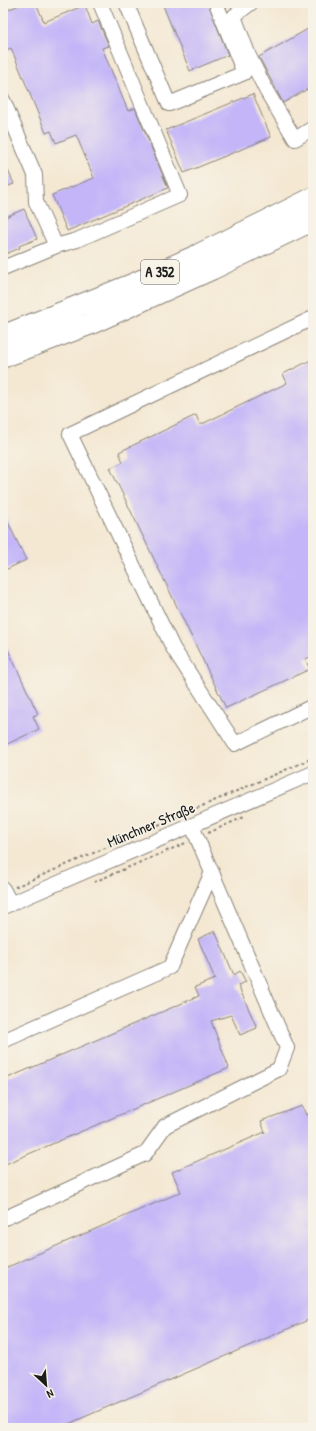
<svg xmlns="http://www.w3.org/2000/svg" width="316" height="1431" viewBox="0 0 316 1431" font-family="'Patrick Hand',sans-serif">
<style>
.building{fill:#c3b5f8}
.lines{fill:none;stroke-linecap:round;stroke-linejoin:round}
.minor-casing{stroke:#888278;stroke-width:16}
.highway-casing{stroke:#888278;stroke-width:23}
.path{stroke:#888278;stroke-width:2;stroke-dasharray:3 3;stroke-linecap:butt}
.minor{stroke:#fff;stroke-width:14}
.highway{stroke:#fff;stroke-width:21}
.labels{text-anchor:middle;stroke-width:3;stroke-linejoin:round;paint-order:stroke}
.shield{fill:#f7f3e8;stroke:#5e5c59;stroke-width:1}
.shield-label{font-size:14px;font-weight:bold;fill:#1c1c1c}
.street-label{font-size:15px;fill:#1c1c1c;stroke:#f7f3e8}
</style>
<rect width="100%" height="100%" fill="#f7f3e8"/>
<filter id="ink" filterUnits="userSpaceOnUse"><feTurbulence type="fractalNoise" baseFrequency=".025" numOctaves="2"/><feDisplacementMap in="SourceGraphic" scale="8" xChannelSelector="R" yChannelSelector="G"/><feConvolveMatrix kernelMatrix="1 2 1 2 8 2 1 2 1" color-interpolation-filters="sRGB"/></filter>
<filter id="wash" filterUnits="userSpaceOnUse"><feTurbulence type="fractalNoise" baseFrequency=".012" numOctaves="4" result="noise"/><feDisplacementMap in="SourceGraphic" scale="16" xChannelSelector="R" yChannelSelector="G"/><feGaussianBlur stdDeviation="0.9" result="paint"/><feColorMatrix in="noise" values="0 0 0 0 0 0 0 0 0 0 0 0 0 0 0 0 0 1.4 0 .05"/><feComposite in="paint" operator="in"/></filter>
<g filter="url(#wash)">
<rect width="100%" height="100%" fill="#f4e8d3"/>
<g id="blocks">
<!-- building -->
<path class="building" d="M24 3H36L44 22 85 5 92 24 98 21 109 46 102 48 128 111 135 108 168 188 67 231 52 195 94 178 76 135 56 143 51 131 46 133 11 48 3 52V12Z
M162 3H208L228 55 190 71Z
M313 26V86L283 103 259 57Z
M253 94 271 137 184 173 166 130Z
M3 159 14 184 3 188Z
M24 209 37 239 19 246 20 248 3 255V218Z
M313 359V656L305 659 310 669 226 708 110 468 123 462 119 452 196 415 200 425 287 383 283 374Z
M3 512 26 560 3 571Z
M3 639 38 714 33 716 39 729 3 746Z
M215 931 234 975 240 971 246 982 238 985 257 1028 240 1035 231 1015 211 1021 229 1068 3 1165V1080L199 996 195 987 215 979 198 939Z
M302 1106 306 1115 313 1112V1318L59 1428H3V1269L181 1192 172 1172 265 1132 261 1121Z"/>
</g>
</g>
<g filter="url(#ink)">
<use href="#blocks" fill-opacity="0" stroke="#888278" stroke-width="1"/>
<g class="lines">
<!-- minor casing -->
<g class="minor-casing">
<path id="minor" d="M126 3 169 104 244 73 216 3
M251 3 234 16 249 56 267 92 295 139 313 128
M3 100 35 175 36 202 56 246 3 268
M56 246 77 240 180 195 100 3
M313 318 70 434 173 648 235 744 313 706
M3 889 11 904
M3 907 313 773
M3 1041 170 967 212 872
M3 1219 145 1154 165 1126 279 1069 287 1048 192 826"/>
</g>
<!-- highway casing -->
<g class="highway-casing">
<path id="highway" d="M3 336 131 285 198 255 313 198
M3 357 90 324 212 269 313 220"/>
</g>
<!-- path -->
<path class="path" d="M208 833 246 816
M94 882 188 842
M15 887 313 758"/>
<!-- minor -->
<use href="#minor" class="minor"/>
<!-- highway -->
<use href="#highway" class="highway"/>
</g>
</g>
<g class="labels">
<!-- shield labels -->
<rect class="shield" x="141" y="260" width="38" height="24" rx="3"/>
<g class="shield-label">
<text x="160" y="277">A 352</text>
</g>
<!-- street labels -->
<g class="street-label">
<text transform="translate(151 825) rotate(-23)" y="5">Münchner Straße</text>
</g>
</g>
<!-- margin -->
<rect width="316" height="1431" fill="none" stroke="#f7f3e8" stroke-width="16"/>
<!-- north arrow -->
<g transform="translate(46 1385) rotate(154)" stroke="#f7f3e8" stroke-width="3" paint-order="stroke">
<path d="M0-3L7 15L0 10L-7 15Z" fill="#1c1c1c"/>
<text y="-6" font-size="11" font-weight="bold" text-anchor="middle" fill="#1c1c1c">N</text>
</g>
</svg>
